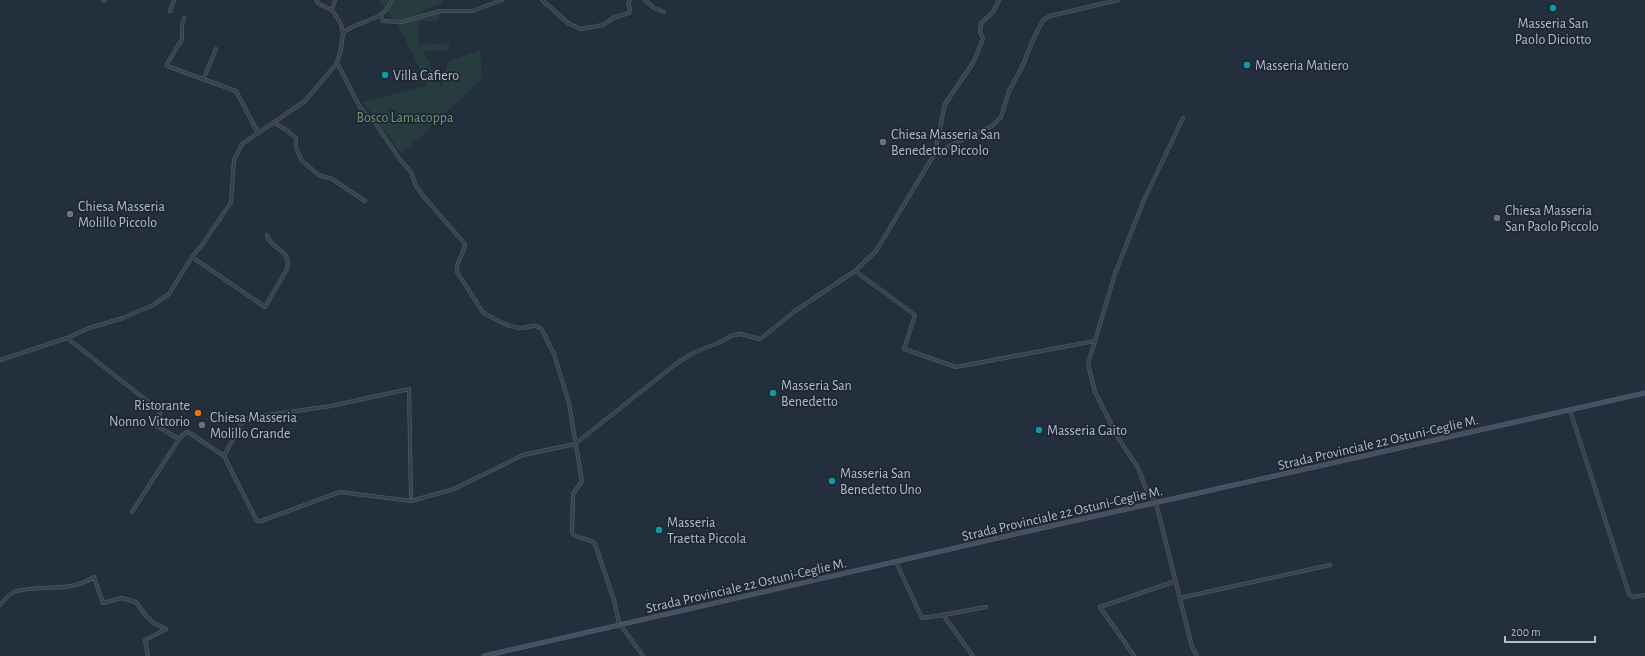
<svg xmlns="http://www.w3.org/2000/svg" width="1645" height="656" viewBox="0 0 1645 656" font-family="'Alegreya Sans',sans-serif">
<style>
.green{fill:#263c3f}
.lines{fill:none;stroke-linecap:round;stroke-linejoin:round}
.street-casing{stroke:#565f6c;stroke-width:4}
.secondary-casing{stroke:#565f6c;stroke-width:5}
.street{stroke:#38414e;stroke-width:3}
.secondary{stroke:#465061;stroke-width:4}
.culture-dot{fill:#0f9aa8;stroke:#1d2633;stroke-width:1.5}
.worship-dot{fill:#6b7280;stroke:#1d2633;stroke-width:1.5}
.food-dot{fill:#e8710a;stroke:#1d2633;stroke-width:1.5}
.labels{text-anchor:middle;stroke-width:3.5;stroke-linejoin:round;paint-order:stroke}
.poi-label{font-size:14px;fill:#b4bcc9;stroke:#1d2633;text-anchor:start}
.park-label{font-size:14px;fill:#6b9a76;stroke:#1d2633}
.street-label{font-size:14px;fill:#b4bcc9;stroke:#1d2633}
</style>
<rect width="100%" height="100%" fill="#242f3e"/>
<!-- green -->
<path class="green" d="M378 0H442V3L415 14 440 11 438 21H419L418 45 450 43 449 51H423L441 87 448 62 480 50 482 79 402 154 363 102 428 85 397 23Z"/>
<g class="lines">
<!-- street casing -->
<g class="street-casing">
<path id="street" d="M103 0H105
M542 0 568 23 581 29 603 25 613 18 629 13 630 9 628 4 630 0
M645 0 654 8 664 12
M332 10 335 0
M170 11 174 0
M380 15 383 21 402 22 440 11H473L502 0
M184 18 182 25V39L167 64V66L236 91 258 133
M343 33C354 22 375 22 385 11 388 8 390 3 392 0
M337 63 361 109 376 124 399 158 411 172 416 186 425 198 465 244C465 254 455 261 457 272L482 311 485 314C496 319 509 328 521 328 530 328 535 322 542 330L554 354 569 403 582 481 573 494 572 533C578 540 589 537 595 544L614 600 619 623 643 656
M203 80 216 49
M274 123 285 129 296 138V148L302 161 319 175 332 179 365 201
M935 152 945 104 973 63 983 39 980 32 981 23 993 12 999 0
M192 257 265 307 287 269C292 248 271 251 267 235
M855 271 915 315 904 349 956 367 1095 341 1088 364 1095 392 1117 436 1138 468 1147 491 1156 503 1192 647 1197 656
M67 338 159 410 160 414 156 423 157 426 179 439 185 433 188 432 224 456 257 521H261L340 492 411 501 454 489 523 455 575 444 677 363 693 353 718 343 733 335 741 334 759 339 763 337 795 311 855 271 876 251 935 153 992 126 1001 117 1009 91 1022 67 1033 40 1043 20 1050 16 1118 0
M1095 341 1115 274 1144 200 1183 118
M0 360 67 338 89 328 123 318 153 305 169 294 192 257 202 245 231 202 234 160 242 144 305 101 337 63 341 49 343 33 341 24 332 10 319 4 316 0
M1570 410 1629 594 1633 597 1645 595
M224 456 241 424 247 418 331 406 409 389 411 497
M132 512 179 439
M896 562 922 618 943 615 973 656
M1180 598 1330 565
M0 605C4 601 9 594 14 592 41 583 68 594 94 577L103 603 122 598 136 602 146 616 154 623 166 629 145 640 148 656
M943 615 986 607
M1134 656 1100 607 1176 581"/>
</g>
<!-- secondary casing -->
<g class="secondary-casing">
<path id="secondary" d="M484 656 1020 533 1645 393"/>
</g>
<!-- street -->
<use href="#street" class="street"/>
<!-- secondary -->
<use href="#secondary" class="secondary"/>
</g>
<!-- markers -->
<g class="culture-dot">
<circle cx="1553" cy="8" r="4"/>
<circle cx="1247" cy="65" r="4"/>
<circle cx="385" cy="75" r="4"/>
<circle cx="773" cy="393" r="4"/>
<circle cx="1039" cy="430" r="4"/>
<circle cx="832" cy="481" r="4"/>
<circle cx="659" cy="530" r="4"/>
</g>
<g class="worship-dot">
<circle cx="883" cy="142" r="4"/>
<circle cx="70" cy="214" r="4"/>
<circle cx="1497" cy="218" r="4"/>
<circle cx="202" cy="425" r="4"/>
</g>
<circle class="food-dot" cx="198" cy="413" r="4"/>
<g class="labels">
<!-- poi labels -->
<g class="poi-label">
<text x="1553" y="28" text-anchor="middle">Masseria San<tspan x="1553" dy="16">Paolo Diciotto</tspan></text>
<text x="1255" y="70">Masseria Matiero</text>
<text x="393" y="80">Villa Cafiero</text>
<text x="891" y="139">Chiesa Masseria San<tspan x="891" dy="16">Benedetto Piccolo</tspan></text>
<text x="78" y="211">Chiesa Masseria<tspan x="78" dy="16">Molillo Piccolo</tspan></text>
<text x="1505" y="215">Chiesa Masseria<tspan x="1505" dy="16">San Paolo Piccolo</tspan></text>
<text x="781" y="390">Masseria San<tspan x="781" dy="16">Benedetto</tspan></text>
<text x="190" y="410" text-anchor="end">Ristorante<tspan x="190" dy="16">Nonno Vittorio</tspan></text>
<text x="210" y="422">Chiesa Masseria<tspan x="210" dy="16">Molillo Grande</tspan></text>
<text x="1047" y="435">Masseria Gaito</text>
<text x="840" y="478">Masseria San<tspan x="840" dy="16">Benedetto Uno</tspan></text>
<text x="667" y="527">Masseria<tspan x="667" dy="16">Traetta Piccola</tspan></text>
</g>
<!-- park labels -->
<g class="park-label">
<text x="405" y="122">Bosco Lamacoppa</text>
</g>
<!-- street labels -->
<g class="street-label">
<text transform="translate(1378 442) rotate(-13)" y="5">Strada Provinciale 22 Ostuni-Ceglie M.</text>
<text transform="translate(1062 513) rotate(-13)" y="5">Strada Provinciale 22 Ostuni-Ceglie M.</text>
<text transform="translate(746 585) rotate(-13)" y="5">Strada Provinciale 22 Ostuni-Ceglie M.</text>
</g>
</g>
<!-- scale -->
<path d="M1505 636v6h90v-6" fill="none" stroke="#b4bcc9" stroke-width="2"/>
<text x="1511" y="636" font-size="12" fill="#b4bcc9" stroke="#1d2633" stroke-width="3" paint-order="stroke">200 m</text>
</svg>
